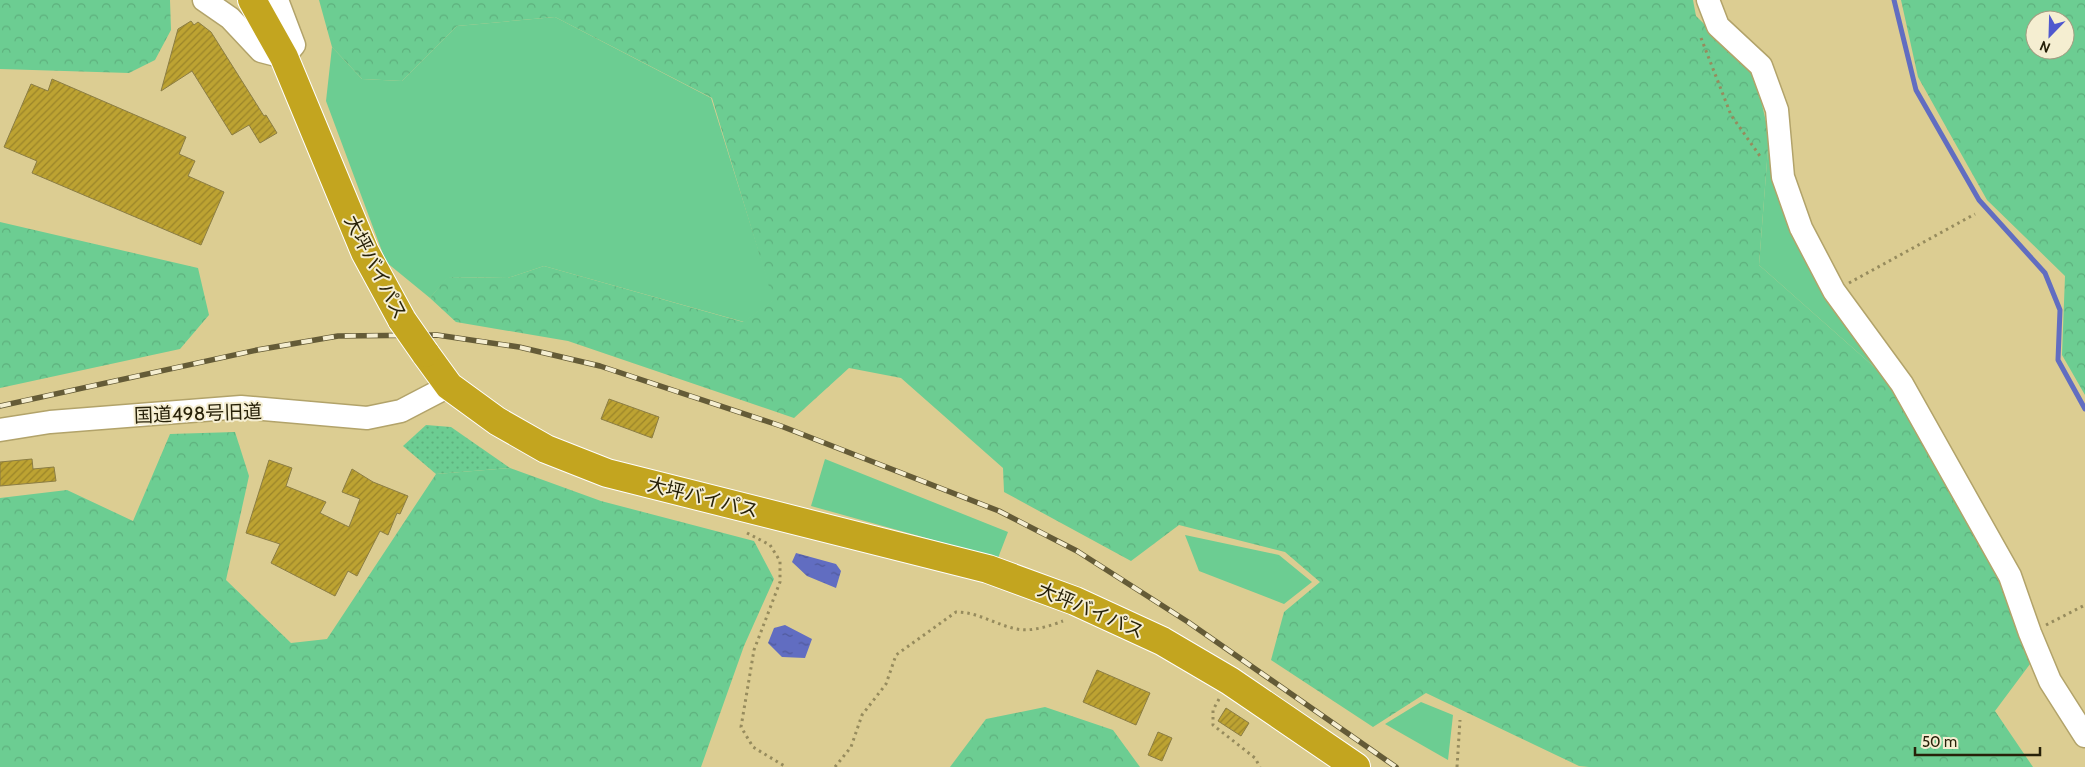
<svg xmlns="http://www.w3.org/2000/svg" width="2085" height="767" viewBox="0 0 2085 767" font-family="Cabin,'Noto Sans JP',sans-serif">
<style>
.grass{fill:#6ccd92}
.forest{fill:url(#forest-crowns);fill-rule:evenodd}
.park{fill:url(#park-dots)}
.water{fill:url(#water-ripples)}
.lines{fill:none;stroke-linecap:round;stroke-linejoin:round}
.stream{stroke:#616dc1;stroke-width:5}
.building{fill:url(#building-hatch);stroke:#8b7d44}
.minor-casing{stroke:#b2a36a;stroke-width:25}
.highway-casing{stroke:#fff;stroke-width:30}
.path{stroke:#968b5d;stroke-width:3;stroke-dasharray:2.5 4;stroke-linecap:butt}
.minor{stroke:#fff;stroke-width:22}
.highway{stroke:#c3a51f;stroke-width:28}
.rail-casing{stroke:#645b37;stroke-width:5.5}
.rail{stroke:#f5eed1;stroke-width:4;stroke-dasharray:11;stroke-linecap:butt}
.highway-bridge-casing{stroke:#fff;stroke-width:30;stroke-linecap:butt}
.highway-bridge{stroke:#c3a51f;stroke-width:28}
.labels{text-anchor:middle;stroke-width:4;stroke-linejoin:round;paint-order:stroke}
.street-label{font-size:19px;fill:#272109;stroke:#f5eed1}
</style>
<defs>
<pattern id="forest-crowns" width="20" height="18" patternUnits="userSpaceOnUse" patternTransform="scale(1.25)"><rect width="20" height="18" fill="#6ccd92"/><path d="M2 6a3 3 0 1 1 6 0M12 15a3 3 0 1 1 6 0" fill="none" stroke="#5eb07d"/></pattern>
<pattern id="park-dots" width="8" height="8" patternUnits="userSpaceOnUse" patternTransform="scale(1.25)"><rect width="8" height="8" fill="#6ccd92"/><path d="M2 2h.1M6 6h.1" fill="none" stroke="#5eb07d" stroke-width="1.8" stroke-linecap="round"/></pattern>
<pattern id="water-ripples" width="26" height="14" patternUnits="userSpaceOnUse" patternTransform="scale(1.25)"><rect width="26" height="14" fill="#616dc1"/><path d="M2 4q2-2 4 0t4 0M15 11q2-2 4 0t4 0" fill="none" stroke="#50599b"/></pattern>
<pattern id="building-hatch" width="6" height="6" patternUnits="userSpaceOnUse" patternTransform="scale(1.25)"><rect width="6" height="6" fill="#bda332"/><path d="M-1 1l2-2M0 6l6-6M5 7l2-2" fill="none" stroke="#9a8429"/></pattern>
</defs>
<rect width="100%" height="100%" fill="#dccd92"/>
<!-- grass -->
<path class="grass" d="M555 17 711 98 774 300 744 322 544 266 508 278 448 277 430 298 386 262 326 101 332 47 362 79 402 81 457 26Z
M1769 135 1792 230 1898 388 1759 265Z
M825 459 1008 532 998 558 811 506Z
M1185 535 1279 555 1312 582 1284 604 1199 571Z
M1421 702 1453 715 1448 760 1385 724Z"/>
<!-- forest -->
<path class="forest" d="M0 0H170L171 30 155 60 129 73 0 69Z
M319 0H1693L1696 16 1755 74 1769 135 1759 265 1898 388 2002 577 2033 660 1995 711 2033 767H1589L1579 766 1426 693 1373 727 1271 660 1284 612 1320 582 1285 552 1179 525 1131 561 1004 492 1003 468 901 378 849 368 794 418 568 341 456 322 430 298 447 277 508 278 544 266 743 322 773 300 712 98 555 17 457 26 402 81 362 79 332 47Z
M1901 0H2085V395L2062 355 2065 276 1987 200 1918 77ZM2035 20H2065V50H2035Z
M0 222 198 268 209 315 180 349 0 388Z
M235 432 249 476 226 580 291 643 327 639 436 474 510 468 601 501 754 541 774 579 744 646 701 767H0V498L67 490 133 521 170 434Z
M1045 707 1113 730 1140 767H950L986 719Z"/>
<!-- park -->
<path class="park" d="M426 425 451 427 510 468 436 474 403 446Z"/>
<!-- water -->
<path class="water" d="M796 553 836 564 841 571 836 588 807 576 792 562Z
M785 625 812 639 805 658 782 657 768 643 774 628Z"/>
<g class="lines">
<!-- stream -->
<path class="stream" d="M1894 0 1916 90 1979 200 2045 273 2060 310 2058 360 2085 409"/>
</g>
<!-- building -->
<path class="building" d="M191 21 194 25 198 22 211 32 264 116 266 115 277 133 260 143 249 125 232 135 192 71 161 91 178 29Z
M52 79 186 137 179 154 195 161 188 176 224 192 201 245 32 173 37 161 4 147 31 84 48 91Z
M609 399 659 417 652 438 601 419Z
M32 459 33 469 54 467 56 481 0 486V462Z
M269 460 292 468 286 486 326 502 320 513 349 527 360 499 342 492 352 469 373 482 408 496 400 514 397 513 388 535 380 531 357 576 348 571 335 596 271 563 280 544 246 533Z
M1097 670 1150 693 1136 725 1083 702Z
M1226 708 1249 723 1241 736 1218 721Z
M1158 732 1172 738 1162 761 1148 755Z"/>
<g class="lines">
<!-- minor casing -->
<g class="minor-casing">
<path id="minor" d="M204 0 230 18 261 51 284 57 294 45 277 0
M1708 0 1718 26 1761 66 1777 110 1783 177 1801 228 1834 291 1902 384 2010 576 2030 633 2050 681 2085 736
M0 430 50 422 241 407 367 418 401 411 449 386"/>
</g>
<!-- highway casing -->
<g class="highway-casing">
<path id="highway" d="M252 0 284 57 365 252 402 320
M425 353 449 386 497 421 546 449 607 473 988 569 1075 601 1162 641 1230 681 1356 767"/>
</g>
<!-- path -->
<path class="path" d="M1701 38 1731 115 1762 159
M1849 283 1975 214
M747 533 770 545 780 561V582L754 650 741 727 753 747 786 767
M2046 625 2085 605
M1219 699 1213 710V725L1255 758 1260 767
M835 767 851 747 862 715 886 684 896 655 956 612C978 612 996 625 1017 629 1031 632 1050 626 1063 621
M1457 767 1460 720"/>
<!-- minor -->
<use href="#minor" class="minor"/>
<!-- highway -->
<use href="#highway" class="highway"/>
<!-- rail casing -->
<g class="rail-casing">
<path id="rail" d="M0 406 257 350 338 336 437 335 519 347 600 366 781 426 999 511 1077 551 1188 622 1396 767"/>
</g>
<!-- rail -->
<use href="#rail" class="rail"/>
<!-- highway-bridge casing -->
<g class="highway-bridge-casing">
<path id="highway-bridge" d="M402 320 425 353"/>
</g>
<!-- highway-bridge -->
<use href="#highway-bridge" class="highway-bridge"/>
</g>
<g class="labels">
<!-- street labels -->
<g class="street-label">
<text transform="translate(376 267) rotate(63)" y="7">大坪バイパス</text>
<text transform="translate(198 413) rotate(-2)" y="7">国道498号旧道</text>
<text transform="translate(703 497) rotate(14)" y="7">大坪バイパス</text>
<text transform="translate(1091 610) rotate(23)" y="7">大坪バイパス</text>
</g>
</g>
<!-- north arrow -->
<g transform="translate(2050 35) rotate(203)"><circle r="24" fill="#f5eed1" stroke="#a39c81"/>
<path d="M0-4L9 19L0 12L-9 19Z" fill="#4f58ce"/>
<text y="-8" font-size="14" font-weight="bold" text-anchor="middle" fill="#272109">N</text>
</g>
<!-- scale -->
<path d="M1915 747v8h125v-8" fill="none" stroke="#272109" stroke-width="2.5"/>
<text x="1922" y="747" font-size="15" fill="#272109" stroke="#f5eed1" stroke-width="4" paint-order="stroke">50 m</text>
</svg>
